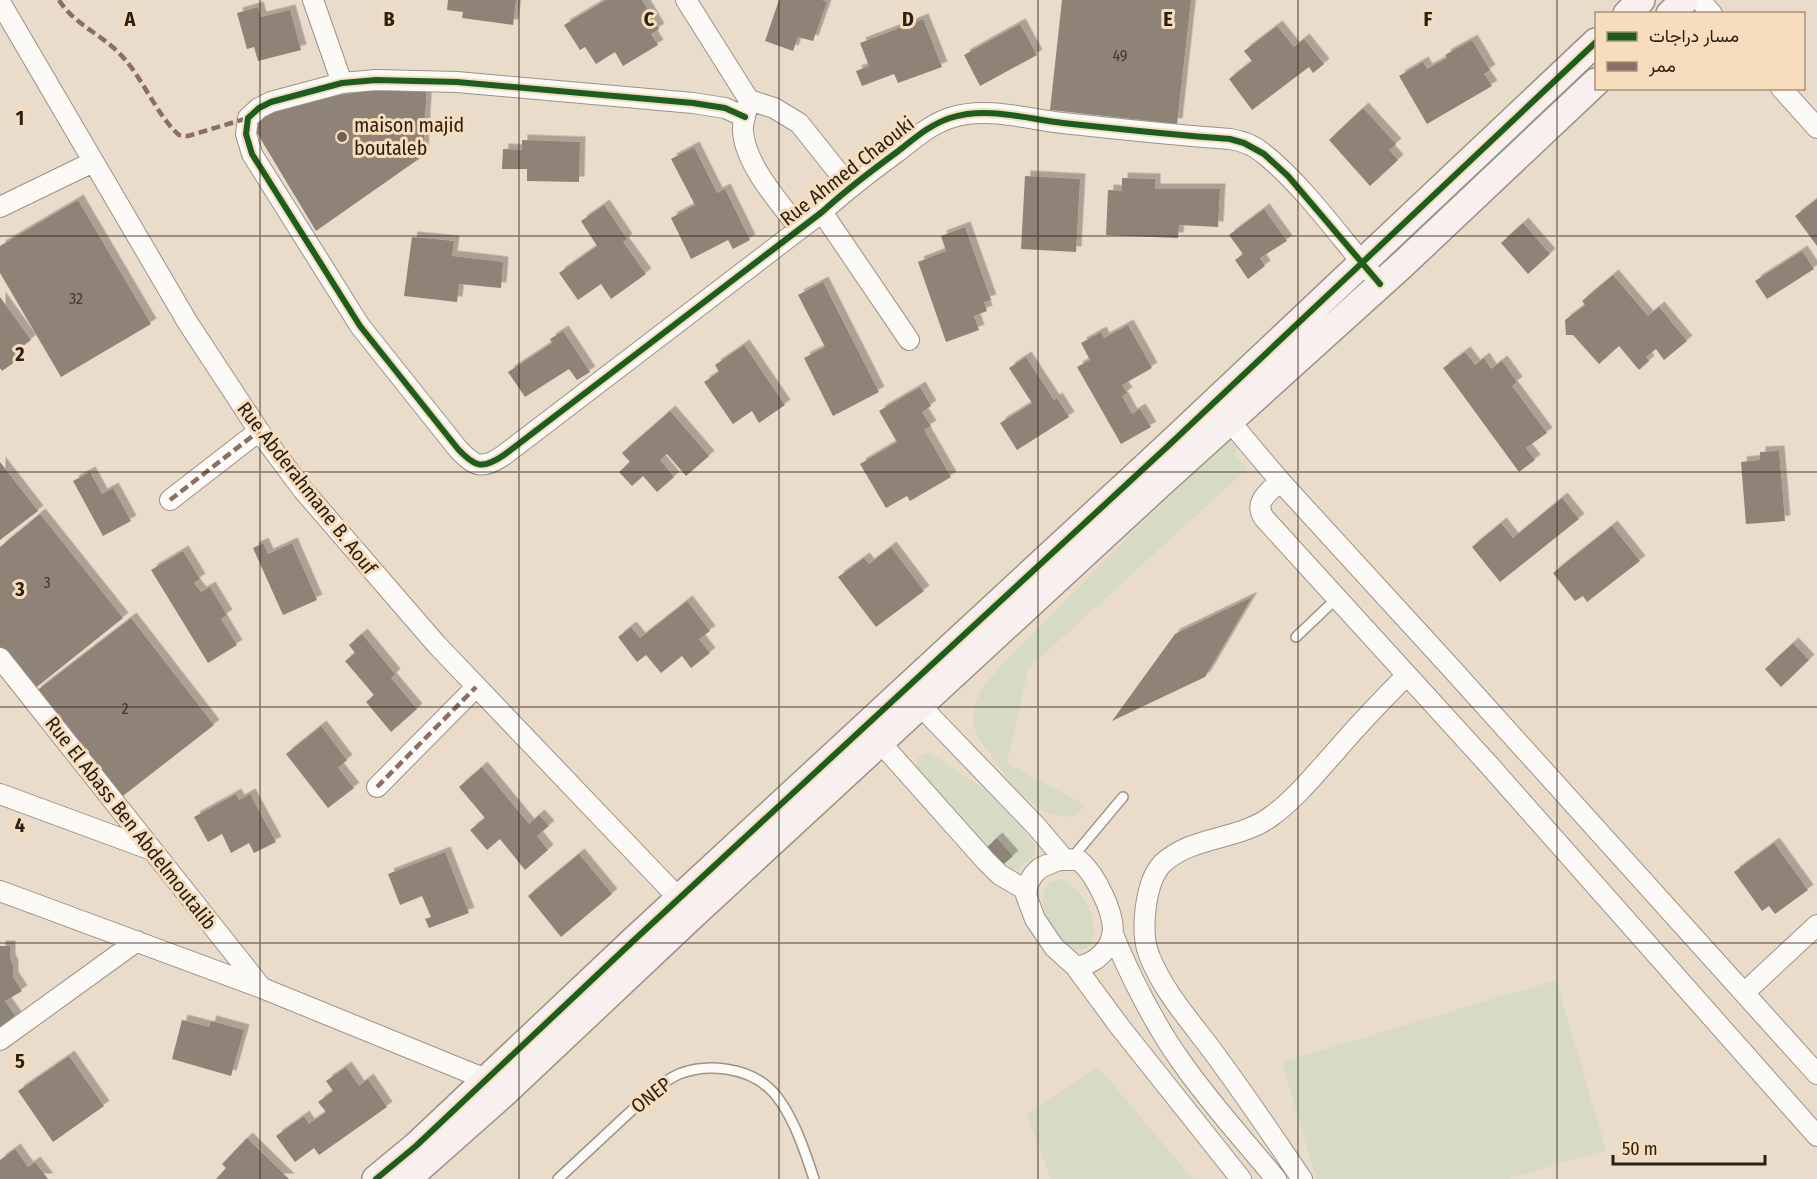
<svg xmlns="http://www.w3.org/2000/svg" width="1817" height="1179" viewBox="0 0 1817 1179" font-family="'Fira Sans Condensed',Vazirmatn,sans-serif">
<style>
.green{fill:#d7dac4}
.building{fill:#8e8376;filter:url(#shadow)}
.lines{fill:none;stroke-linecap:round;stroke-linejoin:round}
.lane-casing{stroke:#9c9285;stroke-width:12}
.street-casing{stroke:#9c9285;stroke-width:22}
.secondary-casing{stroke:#9c9285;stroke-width:30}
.lane{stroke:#fcfaf7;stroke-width:9}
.street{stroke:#fcfaf7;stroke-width:20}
.secondary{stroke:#f7f0ef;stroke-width:27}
.quiet{stroke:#8d6e63;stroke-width:4.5;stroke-dasharray:9 4.5;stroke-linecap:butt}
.cycleway-casing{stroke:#f7ddbe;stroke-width:10}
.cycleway{stroke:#1b5e20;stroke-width:6}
.grid{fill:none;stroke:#2a2115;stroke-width:1.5;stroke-opacity:0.55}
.poi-dot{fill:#6d6255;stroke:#f7ddbe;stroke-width:2}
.labels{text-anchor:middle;stroke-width:6;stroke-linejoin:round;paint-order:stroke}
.number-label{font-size:16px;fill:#433a2d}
.poi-label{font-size:20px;fill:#2a2115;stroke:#f7ddbe;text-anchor:start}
.street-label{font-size:20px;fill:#2a2115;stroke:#f7ddbe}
.grid-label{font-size:20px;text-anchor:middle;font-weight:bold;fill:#2a2115;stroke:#f7ddbe;stroke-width:6;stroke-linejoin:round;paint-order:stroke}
</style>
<defs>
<filter id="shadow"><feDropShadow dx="5.5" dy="-5.5" stdDeviation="0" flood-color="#0004"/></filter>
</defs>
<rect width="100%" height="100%" fill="#eadccb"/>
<!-- green -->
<path class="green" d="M1230 438 1239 448 1234 453 1247 469 1028 669 1007 763 1085 805C1082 808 1079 813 1075 815 1072 817 1065 817 1061 816 1026 813 997 763 978 737 964 710 982 687 1000 667L1140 525Z
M930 753 991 794 1033 841 1035 846 1033 857 1016 870H1008L1003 865 1013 856 997 838 987 847 917 767V759L924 754Z
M1061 879C1083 887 1108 931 1085 949 1057 956 1030 902 1050 882Z
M1556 980 1606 1150 1508 1179H1316L1282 1062Z
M1098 1067 1193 1179H1051L1027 1115Z"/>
<!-- building -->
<path class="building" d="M448 0H516L513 25 462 18 463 12 447 10Z
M606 0H642L659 29 651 34 658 45 623 66 615 52 596 64 585 47 580 50 564 25Z
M779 0H822L827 2 813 41 798 37 793 51 765 41Z
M1062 0H1191L1177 124 1050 110Z
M258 7 261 17 290 10 301 50 258 61 254 47 247 49 237 13Z
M923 19 942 67 898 83 894 74 862 86 856 71 869 66 860 43Z
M1020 24 1037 55 980 86 964 55Z
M1277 26 1294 47 1304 39 1324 64 1313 73 1309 67 1252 110 1229 79 1252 61 1244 51Z
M1472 40 1490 70 1484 74 1492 86 1427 124 1399 76 1423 62 1427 69 1447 58 1445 55Z
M427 81 423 156 316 231 248 118 259 108Z
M1363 108 1396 144 1389 150 1398 160 1370 186 1329 140Z
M522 140 580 142 579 182 527 181V169H502L503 149 522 150Z
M694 147 717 193 725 189 750 240 733 249 728 240 691 259 671 218 695 205 671 159Z
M1025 176 1080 179 1076 252 1021 249Z
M1122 178 1155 179V189H1220L1218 227 1179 225 1178 238 1106 235 1108 190 1122 191Z
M1817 199V246L1795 216Z
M78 200 151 324 61 377 0 273V246Z
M604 205 627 239 623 242 646 274 611 299 601 284 578 300 559 273 597 246 581 221Z
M1264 209 1287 241 1260 258 1265 266 1248 279 1235 260 1243 254 1229 235Z
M1523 223 1550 254 1528 274 1501 243Z
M965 227 991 300 984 302 987 311 974 316 979 330 946 342 918 262 946 251 941 236Z
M412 237 454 241 452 256 503 262 501 288 459 284 457 302 404 296Z
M1802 251 1814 269 1767 299 1755 281Z
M1613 275 1648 316 1659 307 1687 341 1664 360 1656 349 1646 357 1649 361 1639 370 1619 346 1599 364 1573 335H1566L1565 320 1585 305 1582 301Z
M823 282 879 392 833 416 804 358 825 347 798 295Z
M0 297 31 340 14 353 19 359 2 371 0 368Z
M1128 325 1152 368 1122 385 1127 393 1122 396 1132 414 1140 409 1151 427 1121 444 1077 367 1090 360 1081 343 1101 332 1104 338Z
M563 331 590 372 577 380 569 369 525 397 508 372 552 343 550 339Z
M744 345 785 405 759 423 752 411 733 424 704 382 719 372 715 365Z
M1465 352 1475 365 1484 358 1491 369 1502 361 1517 382 1512 386 1547 433 1526 448 1535 460 1519 472 1443 368Z
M1026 357 1054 400 1057 398 1069 417 1017 450 1000 423 1032 403 1009 368Z
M920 387 931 406 922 412 931 426 924 430 951 477 910 501 907 496 886 508 860 464 897 442 879 411Z
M670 411 709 456 686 476 667 454 660 460 674 477 657 492 643 476 632 486 619 472 630 462 622 453Z
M1779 451 1785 521 1746 524 1741 462 1760 460V452Z
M0 462 38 511 0 540Z
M90 472 102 494 113 488 131 521 103 536 73 481Z
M1562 498 1579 519 1500 582 1472 547 1501 523 1513 538Z
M40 514 123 618 33 690 0 649V547Z
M1612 526 1640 561 1587 602 1583 596 1575 601 1553 573Z
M263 543 268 554 292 543 317 600 283 615 253 548Z
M891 547 924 591 876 627 838 577 864 558 869 564Z
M183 551 200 579 194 583 201 592 210 587 227 615 221 619 237 645 208 663 151 570Z
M1252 597 1205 677 1112 721 1175 634Z
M687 601 710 631 699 639 710 653 691 668 682 656 661 673 646 655 637 662 618 637 631 627 640 638Z
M131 618 214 725 119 799 35 692Z
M362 634 395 674 391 678 417 709 391 732 366 702 374 695 345 661 355 653 349 645Z
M1793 643 1809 660 1781 687 1765 669Z
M321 726 347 760 338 768 354 788 328 808 286 754Z
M482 767 529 824 539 815 549 826 537 836 548 850 525 870 500 839 487 850 470 830 485 818 459 787Z
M236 794 239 800 250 794 276 842 254 853 249 843 231 853 222 834 208 842 194 817Z
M997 838 1013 856 1003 865 987 847Z
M1774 843 1808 890 1775 914 1769 906 1762 911 1734 872Z
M445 852 469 913 429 928 425 919 431 917 422 896 400 905 388 874Z
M579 854 612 894 561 937 528 896Z
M0 946H10V959L13 965V977L22 991 5 1001 18 1020 0 1032Z
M182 1020 209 1027 211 1021 244 1030 231 1076 172 1059Z
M69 1056 104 1106 53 1142 18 1091Z
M346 1067 359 1086 368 1079 387 1107 319 1155 314 1148 295 1162 276 1136 304 1116 309 1124 326 1112 318 1102 333 1091 326 1081Z
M247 1138 289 1179H216L226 1168 222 1164Z
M15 1149 28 1167 35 1162 48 1179H0V1160Z"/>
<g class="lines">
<!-- lane casing -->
<g class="lane-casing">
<path id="lane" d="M1296 637 1337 598
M1071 859 1123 797
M558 1179 659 1085C665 1082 672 1077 679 1074 707 1063 747 1067 770 1089 791 1109 805 1151 814 1179"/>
</g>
<!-- street casing -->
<g class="street-casing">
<path id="street" d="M313 0 342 83
M686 0 749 100
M1700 0 1712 14
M0 2 188 323 259 431 303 490 437 645 688 908
M1781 88 1817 128
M749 100C747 110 742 122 743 132 746 166 780 203 800 229
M749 100 774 108 799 123 850 187
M745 117 725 108 693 103 457 82 376 80 342 83 271 102 259 108 248 118 246 134 252 154 360 326 458 449C475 467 482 470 504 455L822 212C846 190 871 171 897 152 914 139 929 125 950 118 986 106 1027 119 1063 123 1118 129 1174 135 1230 139 1243 141 1255 146 1264 154 1302 184 1339 236 1371 273
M0 207 93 162
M822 212 909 340
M1222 412 1280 481 1452 669 1817 1074
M1280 481C1269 492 1253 502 1264 518L1489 765 1817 1136
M170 500 259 431
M0 658 261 987
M912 697 1037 827 1064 859
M871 732 985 860 1000 875 1026 890
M377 787 476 687
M0 794 152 850
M0 891 262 988 488 1080 495 1086
M1113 934C1129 974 1155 1025 1180 1060 1209 1102 1244 1140 1276 1179
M1075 966C1083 967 1090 963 1096 959 1104 953 1110 946 1112 936 1117 916 1095 874 1080 861L1068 859 1056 861 1040 868 1033 875 1028 884 1026 895 1035 919 1054 947 1075 966 1120 1027 1241 1179
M1744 993 1817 925
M0 1040 137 941
M1302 1179C1276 1141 1250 1102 1222 1064 1197 1028 1165 996 1149 955 1140 932 1145 882 1162 864 1192 835 1240 841 1273 815 1297 797 1316 773 1336 751 1359 724 1383 699 1407 675"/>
</g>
<!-- secondary casing -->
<g class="secondary-casing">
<path id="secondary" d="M1627 14 1641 0
M1670 14 1685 0
M376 1179 416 1146 631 943 1168 446 1596 42
M407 1179 504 1093 694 914 1162 482 1402 265 1596 82"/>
</g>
<!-- lane -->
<use href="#lane" class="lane"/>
<!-- street -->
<use href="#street" class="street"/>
<!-- secondary -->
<use href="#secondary" class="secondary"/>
<!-- quiet -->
<path class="quiet" d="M59 0C74 24 99 33 118 52 142 75 156 115 179 135L188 136 248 118
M170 500 259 431
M377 787 476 687"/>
<!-- cycleway casing -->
<g class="cycleway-casing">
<path id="cycleway" d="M745 117 725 108 693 103 457 82 376 80 342 83 271 102 259 108 248 118 246 134 252 154 360 326 458 449C475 467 482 470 504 455L822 212C846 190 871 171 897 152 914 139 929 125 950 118 986 106 1027 119 1063 123 1118 129 1174 135 1230 139L1244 143 1264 154 1288 176 1380 284
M376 1179 416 1146 631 943 1168 446 1596 42"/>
</g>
<!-- cycleway -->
<use href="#cycleway" class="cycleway"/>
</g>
<!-- grid -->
<path class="grid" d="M260 0V1179M519 0V1179M779 0V1179M1038 0V1179M1298 0V1179M1557 0V1179M0 236H1817M0 472H1817M0 707H1817M0 943H1817"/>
<!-- markers -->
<circle class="poi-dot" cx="342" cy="137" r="6"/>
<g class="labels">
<!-- number labels -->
<g class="number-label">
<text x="1120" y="61">49</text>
<text x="76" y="304">32</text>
<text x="47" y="588">3</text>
<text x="125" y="714">2</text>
</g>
<!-- poi labels -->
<g class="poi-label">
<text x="354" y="132">maison majid<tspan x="354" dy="23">boutaleb</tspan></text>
</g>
<!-- street labels -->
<g class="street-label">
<text transform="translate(847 171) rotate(-38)" y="7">Rue Ahmed Chaouki</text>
<text transform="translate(307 488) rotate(52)" y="7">Rue Abderahmane B. Aouf</text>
<text transform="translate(131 823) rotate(52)" y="7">Rue El Abass Ben Abdelmoutalib</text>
<text transform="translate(651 1095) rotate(-38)" y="7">ONEP</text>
</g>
</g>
<g class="grid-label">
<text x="130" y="26">A</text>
<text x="389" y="26">B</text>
<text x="649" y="26">C</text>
<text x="908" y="26">D</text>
<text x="1168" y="26">E</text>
<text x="1428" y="26">F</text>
<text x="20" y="125">1</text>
<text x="20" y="361">2</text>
<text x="20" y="596">3</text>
<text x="20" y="832">4</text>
<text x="20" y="1068">5</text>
</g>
<!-- legend -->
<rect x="1595" y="12" width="210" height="78" fill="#f7ddbe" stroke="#a5927a" stroke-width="1.5"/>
<rect x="1607" y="32" width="30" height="9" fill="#1b5e20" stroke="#a5927a" stroke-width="1.5"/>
<text x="1649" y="42" font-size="18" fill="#2a2115">مسار دراجات</text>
<rect x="1607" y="62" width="30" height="9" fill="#8d6e63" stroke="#a5927a" stroke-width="1.5"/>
<text x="1649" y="72" font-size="18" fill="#2a2115">ممر</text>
<!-- scale -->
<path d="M1613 1155v9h152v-9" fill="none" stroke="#2a2115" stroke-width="3"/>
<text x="1622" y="1155" font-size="18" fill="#2a2115" stroke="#f7ddbe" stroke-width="4.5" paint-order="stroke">50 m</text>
</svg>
